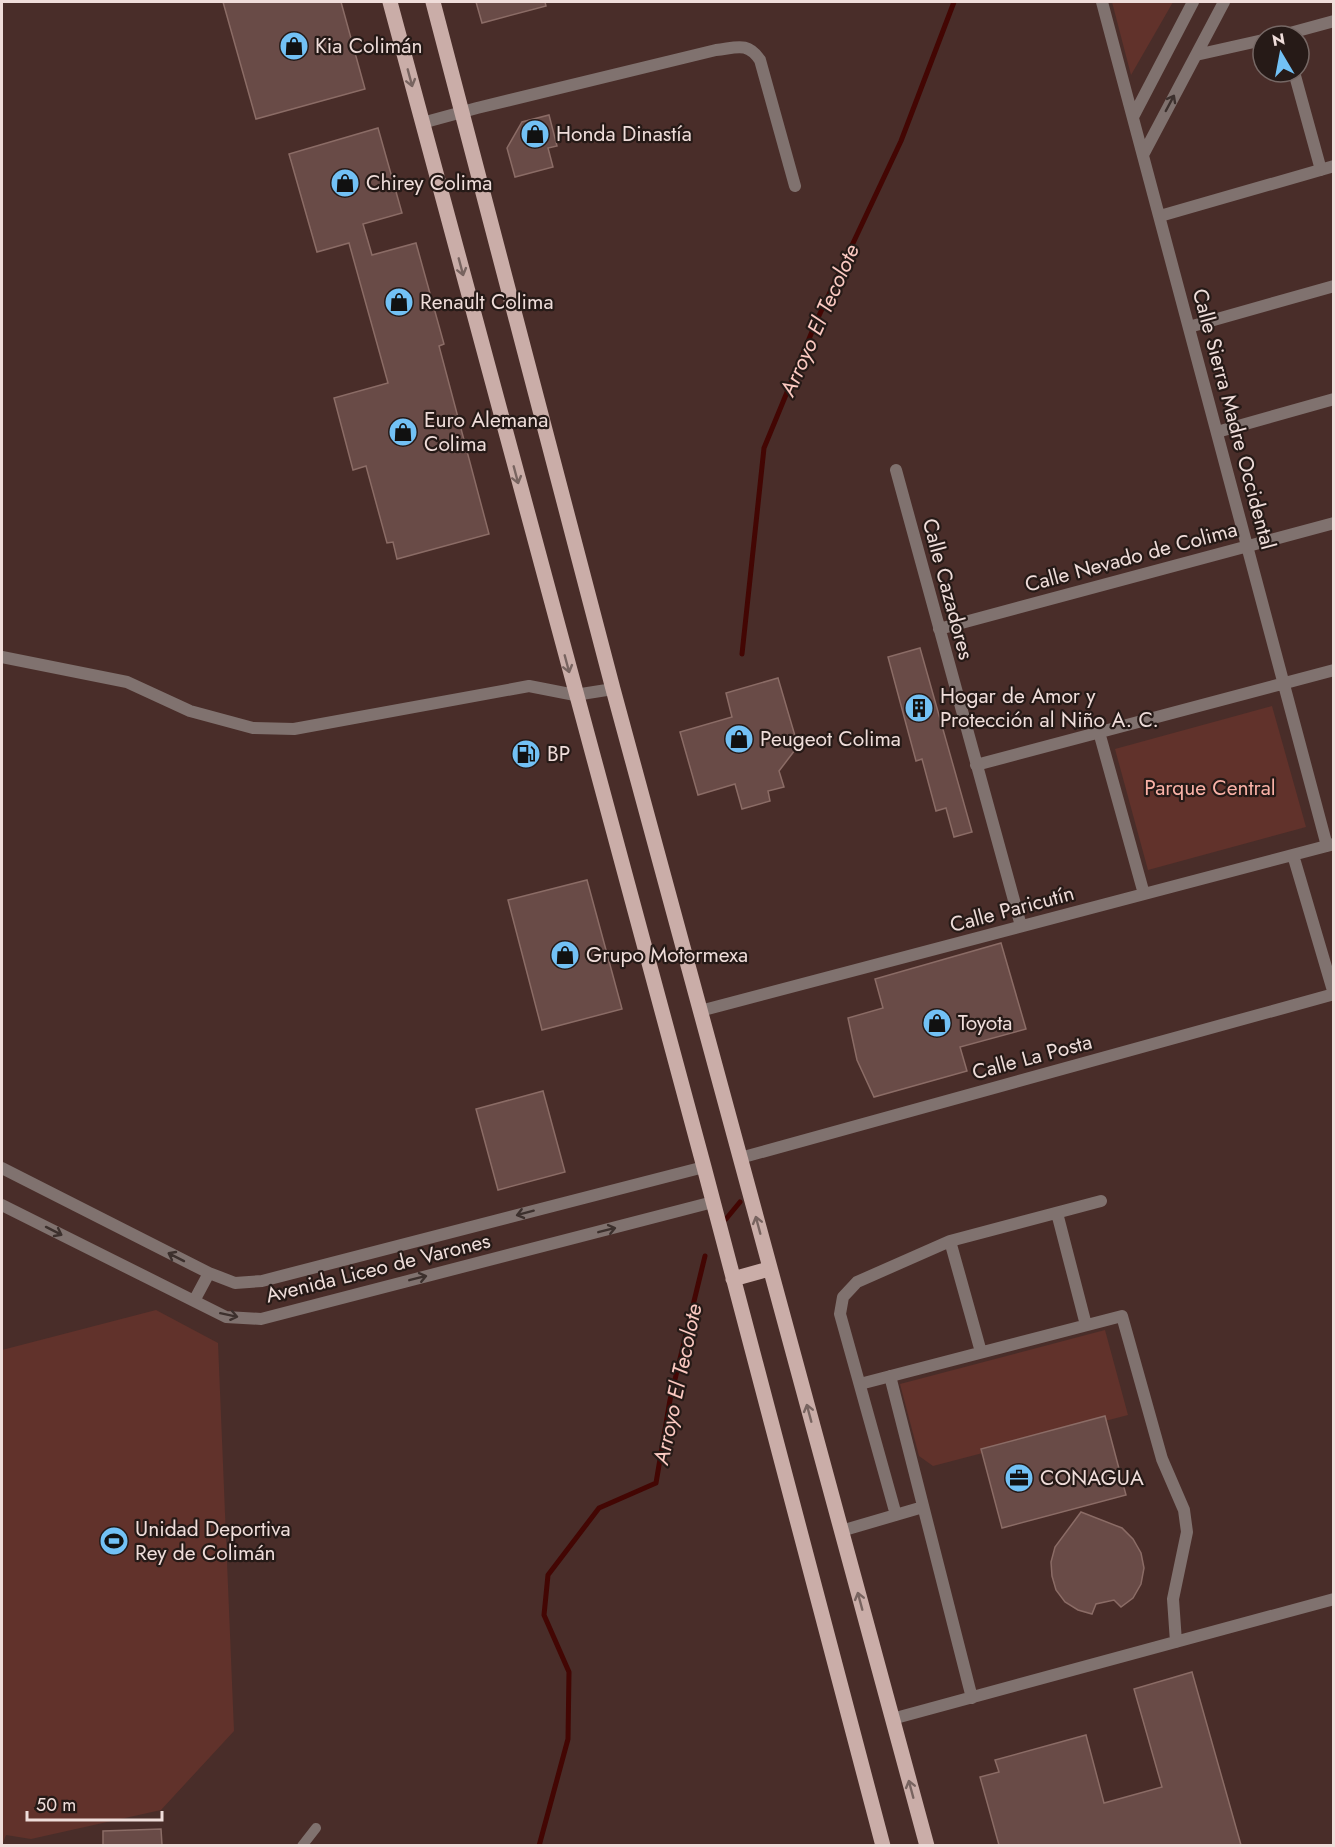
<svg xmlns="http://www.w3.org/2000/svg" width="1335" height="1847" viewBox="0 0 1335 1847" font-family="Jost,sans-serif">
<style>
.green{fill:#61322b}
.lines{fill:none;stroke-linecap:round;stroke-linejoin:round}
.stream{stroke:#430603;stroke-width:5}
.building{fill:#694b47;stroke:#8b6c66;stroke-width:1.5}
.service{stroke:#80726f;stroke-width:10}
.minor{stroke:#80726f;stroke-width:12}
.tertiary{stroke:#80726f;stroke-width:12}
.primary{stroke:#caada8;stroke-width:15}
.oneway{stroke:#786460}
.oneway2{stroke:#3c302d}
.labels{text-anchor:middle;stroke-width:4.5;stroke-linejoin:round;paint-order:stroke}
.poi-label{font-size:21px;fill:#efddda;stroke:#261a17;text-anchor:start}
.street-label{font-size:21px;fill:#efddda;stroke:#261a17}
.park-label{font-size:21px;fill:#fab2a7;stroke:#261a17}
.water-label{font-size:22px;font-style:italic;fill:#fbc9c1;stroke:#261a17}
</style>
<rect width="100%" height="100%" fill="#492d29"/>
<!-- green -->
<path class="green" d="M1112 2H1173L1131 75Z
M1272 706 1306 827 1148 870 1115 749Z
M156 1310 218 1343 234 1731 161 1810 31 1839 6 1835 2 1845V1350Z
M1105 1330 1128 1415 933 1466 919 1456 900 1384Z"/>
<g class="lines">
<!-- stream -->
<path class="stream" d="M742 654 764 448 816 322 901 141 954 2
M726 1219 740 1202
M539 1846 568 1739 569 1672 544 1615 548 1575 599 1508 656 1483 670 1400 705 1256"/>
</g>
<!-- building -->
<path class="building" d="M223 2H341L365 89 256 119Z
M476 2H545L546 6 482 23Z
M549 115 557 146 548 148 553 167 515 177 507 148 522 122Z
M378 128 402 213 363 224 372 255 416 243 444 344 439 346 489 534 397 559 393 542 387 543 366 466 353 470 334 398 388 383 349 243 317 252 289 154Z
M920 648 972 832 954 837 946 808 936 811 922 759 916 761 888 657Z
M778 678 798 746 779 771 784 787 768 791 770 801 742 809 735 784 698 795 680 732 732 717 726 693Z
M587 880 622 1009 542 1030 508 900Z
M1001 943 1026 1029 960 1047 967 1071 874 1097 857 1060 848 1018 883 1008 875 979Z
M543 1091 565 1172 498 1190 476 1109Z
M1105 1416 1126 1495 1002 1528 981 1449Z
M1081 1512 1122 1528 1133 1539 1141 1553 1144 1568 1141 1584 1133 1598 1121 1607 1114 1600 1096 1604 1092 1614 1078 1610 1065 1602 1056 1590 1052 1576 1051 1562 1055 1547Z
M1192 1672 1241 1845H999L980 1777 999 1772 995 1760 1086 1735 1104 1803 1162 1787 1134 1689Z
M161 1829 162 1845H103V1831Z"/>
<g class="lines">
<!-- service -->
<path class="service" d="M302 1846 316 1828"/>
<!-- minor -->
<path class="minor" d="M1102 2 1327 846
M1279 36 1334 21
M1196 55 1263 40
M1294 72 1321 170
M1133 117 1193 2
M422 123 477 108 716 50C736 48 747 41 760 60L795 186
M1143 155 1224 2
M1160 216 1334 166
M1189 327 1334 286
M1217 432 1334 399
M896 470 1021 926
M939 629 1334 523
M2 657 127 682 190 711 253 728 294 729 529 686 575 695 613 689
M1099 732 1144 894
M976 765 1334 670
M1293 855 1334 994
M700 1011 1334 844
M740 1158 1334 994
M1057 1213 1086 1325
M950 1241 981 1352
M890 1376 972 1698
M860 1384 1122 1316 1162 1459 1184 1510 1187 1532 1173 1599 1176 1642
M896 1515 840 1314 843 1297 857 1282 950 1241 1101 1201
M841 1531 923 1507
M892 1719 1334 1599"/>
<!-- tertiary -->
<path class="tertiary" d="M2 1168 209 1273 235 1283 262 1281 704 1167
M2 1205 226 1317 261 1319 713 1202
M194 1301 209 1273"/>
<!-- primary -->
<path class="primary" d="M390 2 704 1167 883 1846
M433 2 613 689 927 1846
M733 1279 769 1269"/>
</g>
<!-- one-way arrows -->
<defs><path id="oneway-shaft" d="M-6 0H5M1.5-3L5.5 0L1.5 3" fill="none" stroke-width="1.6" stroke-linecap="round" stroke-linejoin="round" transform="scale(1.5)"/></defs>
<g class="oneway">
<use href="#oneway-shaft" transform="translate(410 78) rotate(75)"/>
<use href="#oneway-shaft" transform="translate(461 267) rotate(75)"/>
<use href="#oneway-shaft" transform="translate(516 475) rotate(75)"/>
<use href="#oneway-shaft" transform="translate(567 664) rotate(75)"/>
<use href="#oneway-shaft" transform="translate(758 1225) rotate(-105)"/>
<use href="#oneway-shaft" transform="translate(809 1413) rotate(-105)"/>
<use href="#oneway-shaft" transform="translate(860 1601) rotate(-105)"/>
<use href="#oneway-shaft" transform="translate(911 1789) rotate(-105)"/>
</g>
<g class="oneway2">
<use href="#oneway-shaft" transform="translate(1170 103) rotate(-62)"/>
<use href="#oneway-shaft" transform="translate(525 1213) rotate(165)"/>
<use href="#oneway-shaft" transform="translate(607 1230) rotate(-14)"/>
<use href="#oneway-shaft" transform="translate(54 1231) rotate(27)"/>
<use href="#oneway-shaft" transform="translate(176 1257) rotate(-153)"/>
<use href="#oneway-shaft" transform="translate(418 1278) rotate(-14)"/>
<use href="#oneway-shaft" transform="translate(229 1315) rotate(12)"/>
</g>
<!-- icons -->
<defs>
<g id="shop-disc" transform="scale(1.5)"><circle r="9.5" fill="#72c1f5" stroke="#261a17"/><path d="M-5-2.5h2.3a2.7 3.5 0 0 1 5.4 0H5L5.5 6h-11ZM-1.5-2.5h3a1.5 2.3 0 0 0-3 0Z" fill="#111"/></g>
<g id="building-disc" transform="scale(1.5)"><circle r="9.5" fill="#72c1f5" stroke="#261a17"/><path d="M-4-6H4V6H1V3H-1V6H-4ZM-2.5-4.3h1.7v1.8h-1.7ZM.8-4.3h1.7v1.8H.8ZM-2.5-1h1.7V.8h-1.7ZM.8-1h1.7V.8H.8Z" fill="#111"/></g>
<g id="fuel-disc" transform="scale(1.5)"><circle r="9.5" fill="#72c1f5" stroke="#261a17"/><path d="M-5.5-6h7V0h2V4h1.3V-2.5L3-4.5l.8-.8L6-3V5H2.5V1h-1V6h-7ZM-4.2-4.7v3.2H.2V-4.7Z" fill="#111"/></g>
<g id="office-disc" transform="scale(1.5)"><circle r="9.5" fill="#72c1f5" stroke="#261a17"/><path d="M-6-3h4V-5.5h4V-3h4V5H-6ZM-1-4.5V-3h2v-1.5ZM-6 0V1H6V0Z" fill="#111"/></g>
<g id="stadium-disc" transform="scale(1.5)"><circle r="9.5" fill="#72c1f5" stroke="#261a17"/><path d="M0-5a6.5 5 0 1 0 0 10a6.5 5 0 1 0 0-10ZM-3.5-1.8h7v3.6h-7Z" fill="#111"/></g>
</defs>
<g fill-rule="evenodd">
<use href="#shop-disc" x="294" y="46"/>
<use href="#shop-disc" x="535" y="134"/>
<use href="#shop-disc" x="345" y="183"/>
<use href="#shop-disc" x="399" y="302"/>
<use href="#shop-disc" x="403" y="432"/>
<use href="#building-disc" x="919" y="708"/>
<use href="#shop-disc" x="739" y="739"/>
<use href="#fuel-disc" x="526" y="754"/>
<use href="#shop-disc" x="565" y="955"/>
<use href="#shop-disc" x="937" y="1023"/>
<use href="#office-disc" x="1019" y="1478"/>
<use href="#stadium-disc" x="114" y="1541"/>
</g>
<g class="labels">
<!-- poi labels -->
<g class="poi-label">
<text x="315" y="53">Kia Colimán</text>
<text x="556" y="141">Honda Dinastía</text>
<text x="366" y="190">Chirey Colima</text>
<text x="420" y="309">Renault Colima</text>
<text x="424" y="427">Euro Alemana<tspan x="424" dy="24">Colima</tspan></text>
<text x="940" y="703">Hogar de Amor y<tspan x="940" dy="24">Protección al Niño A. C.</tspan></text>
<text x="760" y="746">Peugeot Colima</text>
<text x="547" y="761">BP</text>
<text x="586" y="962">Grupo Motormexa</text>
<text x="958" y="1030">Toyota</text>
<text x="1040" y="1485">CONAGUA</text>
<text x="135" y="1536">Unidad Deportiva<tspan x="135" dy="24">Rey de Colimán</tspan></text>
</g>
<!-- street labels -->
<g class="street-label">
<text transform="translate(1234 419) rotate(75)" y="7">Calle Sierra Madre Occidental</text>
<text transform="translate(1131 557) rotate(-15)" y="7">Calle Nevado de Colima</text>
<text transform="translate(948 589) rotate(75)" y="7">Calle Cazadores</text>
<text transform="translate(1012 909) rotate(-15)" y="7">Calle Paricutín</text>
<text transform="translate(1032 1057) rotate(-15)" y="7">Calle La Posta</text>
<text transform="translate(378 1268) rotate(-14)" y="7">Avenida Liceo de Varones</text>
</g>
<!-- park labels -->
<g class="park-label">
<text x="1210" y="795">Parque Central</text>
</g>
<!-- water labels -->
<g class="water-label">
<text transform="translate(819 320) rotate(-66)" y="8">Arroyo El Tecolote</text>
<text transform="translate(677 1384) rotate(-78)" y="8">Arroyo El Tecolote</text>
</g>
</g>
<!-- border -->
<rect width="1335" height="1847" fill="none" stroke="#efddda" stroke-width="6"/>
<!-- north arrow -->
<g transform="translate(1281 54) rotate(350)"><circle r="28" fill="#261a17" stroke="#766865" stroke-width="1.5"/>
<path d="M0-4.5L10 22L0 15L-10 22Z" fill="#72c1f5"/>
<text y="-9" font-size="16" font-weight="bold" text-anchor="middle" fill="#efddda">N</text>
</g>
<!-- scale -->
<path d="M27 1811v9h135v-9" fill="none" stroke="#efddda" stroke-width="3"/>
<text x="36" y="1811" font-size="18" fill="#efddda" stroke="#261a17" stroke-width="4.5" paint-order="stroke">50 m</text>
</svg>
